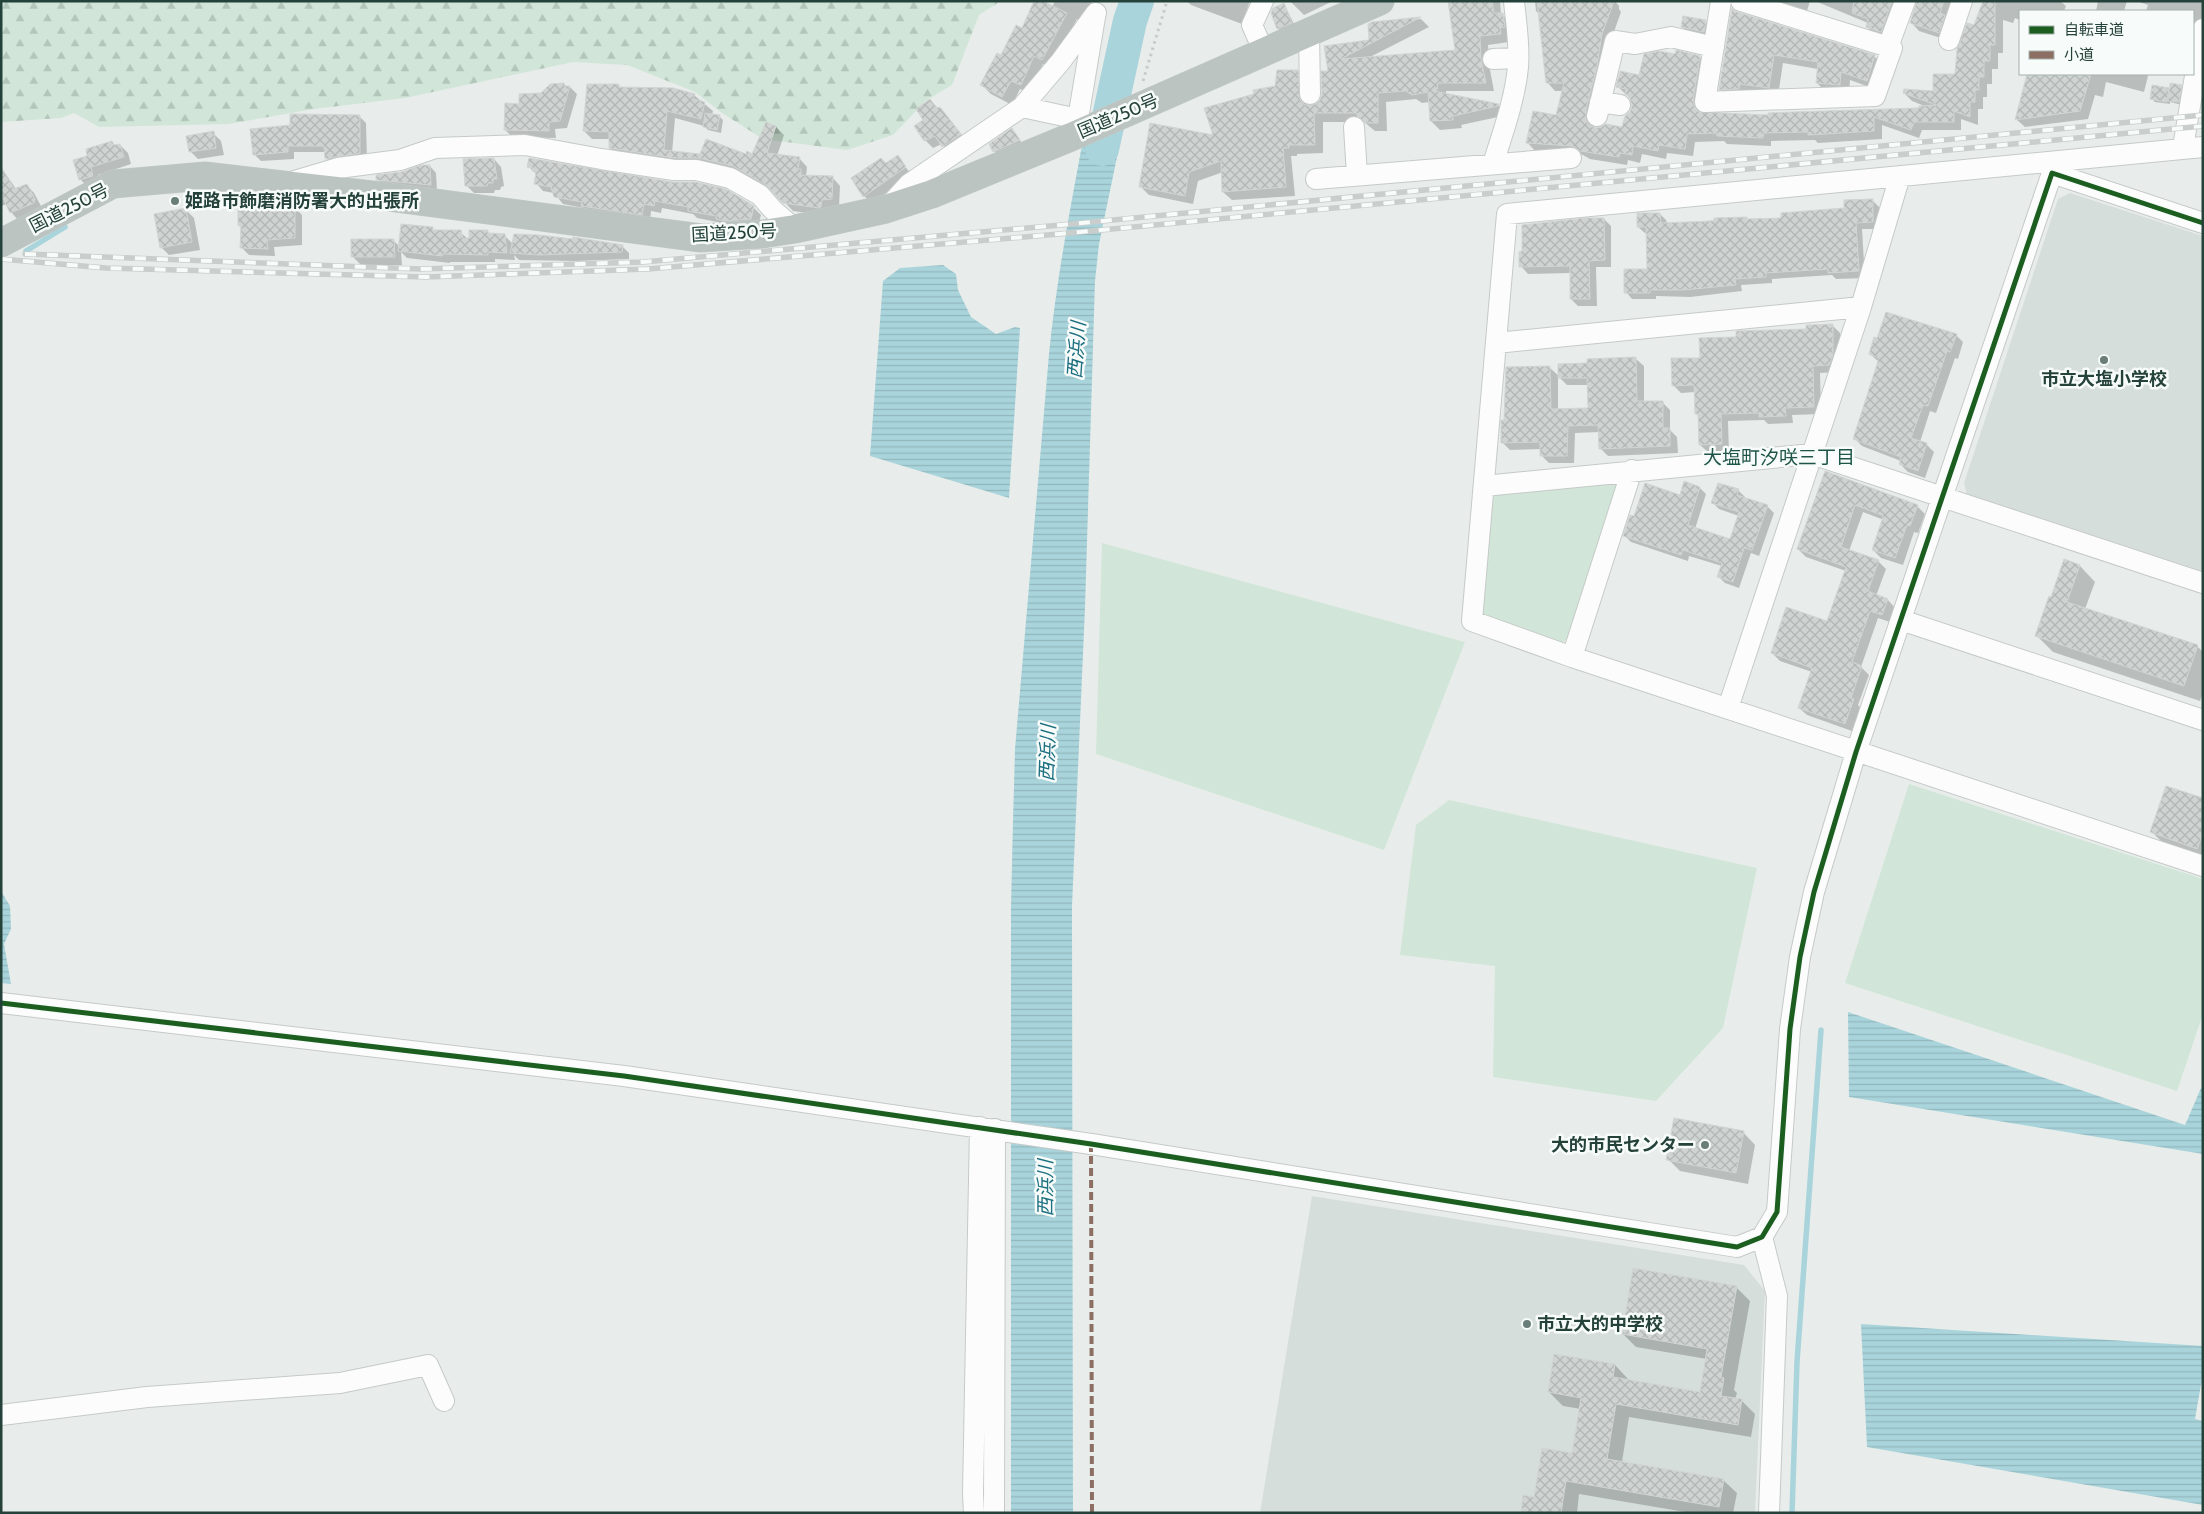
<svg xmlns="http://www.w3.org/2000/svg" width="2204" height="1514" viewBox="0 0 2204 1514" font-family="Cabin,'Noto Sans JP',sans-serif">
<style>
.built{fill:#d6dedb}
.forest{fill:url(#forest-firs)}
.green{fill:#d1e6d8}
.water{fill:url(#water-rules)}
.shadow{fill:#0003;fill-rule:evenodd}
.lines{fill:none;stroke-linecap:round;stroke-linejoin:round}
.stream{stroke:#a9d4db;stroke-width:5.5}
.river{stroke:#a9d4db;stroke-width:34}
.building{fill:url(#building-cross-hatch);stroke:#d1d6d4}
.minor-casing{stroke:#c5cac8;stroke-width:22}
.highway-casing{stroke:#c3ccc9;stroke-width:29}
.path{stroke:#c3ccca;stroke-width:3;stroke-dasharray:2.5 4;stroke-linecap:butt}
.minor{stroke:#fcfcfc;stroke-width:20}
.highway{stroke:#bcc4c2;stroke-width:28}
.rail-casing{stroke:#c9cdcc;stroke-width:5.5}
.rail{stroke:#f7fbf9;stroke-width:4;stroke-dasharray:11;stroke-linecap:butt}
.quiet{stroke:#8d6e63;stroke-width:4;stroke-dasharray:8 4;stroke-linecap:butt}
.cycleway-casing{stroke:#f7fbf9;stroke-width:8}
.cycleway{stroke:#1b5e20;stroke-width:5}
.poi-dot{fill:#697e78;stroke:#f7fbf9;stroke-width:2}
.labels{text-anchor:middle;stroke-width:5;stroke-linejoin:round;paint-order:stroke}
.street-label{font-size:18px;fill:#24423a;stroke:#f7fbf9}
.poi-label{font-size:18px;font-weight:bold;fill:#24423a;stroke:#f7fbf9;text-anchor:start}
.water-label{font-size:19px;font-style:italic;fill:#1c6f80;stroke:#f7fbf9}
.neighbourhood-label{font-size:19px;fill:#1f5548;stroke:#f7fbf9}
</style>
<defs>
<pattern id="forest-firs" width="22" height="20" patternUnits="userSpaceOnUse" patternTransform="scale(1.25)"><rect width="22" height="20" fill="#d1e6d8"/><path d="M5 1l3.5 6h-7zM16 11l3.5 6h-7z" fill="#b3c6ba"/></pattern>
<pattern id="water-rules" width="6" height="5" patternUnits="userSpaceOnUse" patternTransform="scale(1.25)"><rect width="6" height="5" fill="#a9d4db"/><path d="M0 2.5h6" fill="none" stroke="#91b7bd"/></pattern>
<pattern id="building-cross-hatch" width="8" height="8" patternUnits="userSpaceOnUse" patternTransform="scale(1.25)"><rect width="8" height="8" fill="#cfd4d2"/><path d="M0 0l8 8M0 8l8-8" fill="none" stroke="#b2b7b5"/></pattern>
</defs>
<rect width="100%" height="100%" fill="#e8edeb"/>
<!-- built -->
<path class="built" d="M2070 193 2203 236V573L1967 495 1964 483 2058 199Z
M1312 1196 1744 1265 1765 1291 1755 1513H1260Z"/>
<!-- forest -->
<path class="forest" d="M1 1H1001L979 15 952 85 927 100 893 135 847 150 763 139 722 113 695 92 627 65 573 62 405 98 314 109 229 124 99 127 74 113 61 118 1 122Z"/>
<!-- green -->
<path class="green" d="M1613 479 1621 488 1571 637 1561 643 1484 618 1481 607 1489 499 1499 490Z
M1102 543 1465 642 1384 850 1096 754Z
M1909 784 2203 879V1014L2177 1091 1845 983Z
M1449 800 1757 868 1723 1028 1656 1101 1493 1077 1495 966 1400 955 1416 825Z"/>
<!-- water -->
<path class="water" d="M1123 128 1099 244 1095 281 1085 608 1072 906 1073 1513H1011V906L1013 821 1015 749 1049 354C1056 283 1069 215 1082 145Z
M943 265 956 274 958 290 971 317 996 334 1015 327 1020 328 1009 498 870 456 883 281 900 268Z
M1 891 10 906 11 929 4 944 11 984 1 983Z
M1848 1012 2185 1125 2201 1088 2203 1089V1154L1849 1097Z
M1861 1324 2203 1346V1373L2195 1419 2203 1421V1505L1867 1447Z"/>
<!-- shadow -->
<path class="shadow" d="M1055 1H1092L1082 22 1077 19 1052 68 1043 64 1030 93 1020 89 1012 105 991 94 982 85 1023 30 1052 7Z
M1187 1H1250L1242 24 1191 5Z
M1290 1H1333L1304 15Z
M1449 1H1500L1501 14 1512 23 1509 42 1488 45 1490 70 1494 91H1446V94L1498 105 1507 115 1461 125 1462 128 1440 130 1431 121 1430 102 1422 103 1416 99 1386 102 1387 131H1375L1364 122H1323V153L1297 154V156H1291L1295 196 1232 200 1223 192V172L1198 181 1193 204 1149 195 1140 186 1215 137 1297 72 1306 80 1308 106H1316L1321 101 1329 72 1326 47 1371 41 1372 23 1421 19 1429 27 1368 58 1456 51Z
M1535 1H1615L1619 6V9L1621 12 1610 43 1593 118 1594 129H1623L1633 106 1631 99 1618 87 1640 76 1700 57 1708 66 1702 114 1770 116 1921 109 1927 107 1912 101 1904 93 1935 92 1956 75 1984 1H2060L2066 6 2064 11H2020V20L2015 18 2013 23 2003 20V53H1998V69H1992V84H1987V97H1983V109H1978V125L1961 119V130H1922L1919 138 1882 125V139L1818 143 1815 140 1771 141V146L1727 144 1724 141 1695 142 1693 156 1667 153 1666 159 1642 154 1640 163 1628 160 1627 165 1590 159 1581 154 1535 151 1527 142 1557 117 1563 91H1555L1547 82 1540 15 1536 11Z
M1766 1H1810L1806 14Z
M1815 1H1905L1889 40 1875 35 1867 27 1868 23Z
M1917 1H1955L1947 40 1919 31 1911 22Z
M2098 1H2127L2124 11H2096Z
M2136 1H2203V29L2193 38V11H2146L2148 5Z
M1284 4 1295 26 1282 32 1278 29Z
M1737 13 1874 56 1883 65 1875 89 1850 80 1849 94 1826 92 1817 83 1818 69 1783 63 1778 96 1729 98 1720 89Z
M1705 21 1709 25 1707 35 1686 30 1682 27Z
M2028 74H2146L2148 76 2144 92 2106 82 2103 97 2095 95 2088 119 2025 127 2016 119Z
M564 85 567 88 570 87 577 94 567 128 555 129 556 138 513 137 505 130 520 105Z
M618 85 622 89 694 95 713 111 712 115 720 117 723 120 721 133 708 130 704 126 675 118 672 153 701 156 753 155 776 127 784 135 777 156 799 158 807 167 806 176 832 177 840 186 839 207 828 216 793 211 775 192 742 174 618 156 610 148V139H592L584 131Z
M2181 86 2185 89 2182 105 2170 102V104L2155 102 2152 99 2168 89 2170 91Z
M930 101 947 116 968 143 951 154 942 144 933 148 925 140Z
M359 116 366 123 367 160 333 166 327 159 326 152H294V159L261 161 254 154Z
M1012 130 1026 148 1002 159 994 151Z
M213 133 221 141 224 155 198 159 190 151Z
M112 142 115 146 120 145 128 153 131 164 98 175 101 184 88 187 80 179 88 157Z
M897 157 912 175 872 203 864 196 886 164Z
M494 159 501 167 504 186 501 187 500 190H495L494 193H474L466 185Z
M430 166 436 173 437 191 384 186 378 179Z
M528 166 753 207 761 215 758 226 722 223 697 218 693 214 662 208 661 213 651 211 650 222 590 214 584 208 563 204 554 193 543 191 536 183V174Z
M1 167 16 189 27 185 34 193 42 208 18 220 11 212 7 204 1 206Z
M255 199 260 203 266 204 269 206 294 207 302 215V245L274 247 275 256 249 255 241 247 242 228 239 225Z
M1873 201 1879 207V229H1862L1865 278 1836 279 1832 275 1772 279V283L1741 285 1742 291 1690 297 1656 296V299H1632L1626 292 1648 270V233H1645L1638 227 1660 214 1666 220 1667 224 1746 218 1749 220 1783 219 1845 209Z
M186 210 194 218 200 250 169 255 161 247Z
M1604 219 1611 226V267H1596L1597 306H1578L1571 299V273L1528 274 1521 266Z
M432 229 435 231 460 232 468 239 487 232 490 235H504L513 244 622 246 629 253V259L575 261 519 260 514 255 515 260 495 259V262H450V263L407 258 401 252 402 265H361L353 257 393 240 400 247Z
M1832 325 1840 333V363L1836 372 1820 373 1821 414 1792 415 1793 423 1768 424 1764 420 1728 421 1729 452H1708L1700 445 1699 417 1696 413 1695 392 1681 393 1673 385 1701 359 1737 338 1807 330Z
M1956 335 1963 342 1958 359 1955 358 1936 413 1930 411 1920 442 1926 444 1934 452 1925 478 1908 472 1900 464 1901 461 1862 446 1854 438 1879 362 1870 354Z
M1636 359 1644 366V402H1662L1670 410V430L1677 437 1678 453 1608 456 1600 448 1599 432 1575 433 1574 463H1549L1542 456V449L1510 450 1502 442 1505 421 1550 368 1560 377 1588 365ZM1558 376 1567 385H1588L1589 409 1558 410Z
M1826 472 1917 506 1925 514 1918 533 1914 532 1903 565 1881 558 1873 550 1884 520 1863 512 1849 551 1878 561 1886 569 1876 596 1888 600 1895 608 1890 622 1878 618 1861 667 1869 675 1858 705 1861 708 1852 731 1807 715 1799 708 1812 672 1780 661 1772 653 1828 623 1846 571 1806 557 1798 549Z
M1700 488 1706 494 1695 529 1731 540 1739 516 1719 509 1713 503 1738 490 1745 497 1744 499 1767 506 1774 513 1759 556 1751 553 1739 588 1725 583 1718 576 1722 566 1689 556 1688 561 1631 542 1625 536 1634 518Z
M2080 566 2095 582 2085 609 2197 646 2203 652V693L2200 701 2053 652 2037 636 2052 598Z
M2203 799V858L2164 844 2152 832Z
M1743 1132 1755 1145 1748 1184 1680 1171 1668 1159Z
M1736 1287 1750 1301 1734 1390 1737 1393 1735 1399 1741 1400 1755 1414 1751 1437 1629 1417 1622 1462 1723 1480 1737 1493 1733 1513H1691L1579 1494 1577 1513H1522L1573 1454 1581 1409 1563 1406 1549 1392 1556 1356 1615 1365 1628 1379V1381L1701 1393 1707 1359 1636 1347 1623 1334Z"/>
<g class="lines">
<!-- stream -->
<path class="stream" d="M26 251 65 227
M1792 1513 1797 1362 1821 1030"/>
<!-- river -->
<path class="river" d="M1102 149 1130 21 1137 1"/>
</g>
<!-- building -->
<path class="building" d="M1034 1H1043L1067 13 1042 60 1034 56 1021 85 1011 81 1002 97 980 85 997 53 1001 55 1016 25 1022 28Z
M1448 1H1492L1494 13H1503L1505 27 1500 28 1501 34 1480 36 1481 60 1486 83H1438L1437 90 1434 91 1499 104 1498 106 1453 116V120L1430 121 1428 92 1412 95 1406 91 1378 93V123H1365L1357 116V113H1314L1315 145H1289V148H1283L1286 187 1222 192 1221 161 1189 172 1185 196 1139 187 1150 123 1213 135 1204 108 1254 94 1253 90 1275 86 1277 70H1298L1300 100 1305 105 1316 104 1320 100 1322 94 1321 71H1328L1324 46 1369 40 1368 24 1372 22 1421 17 1341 59 1455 50Z
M1537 1H1614L1602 34 1597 66 1586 109V120L1589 125 1595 128 1601 127 1606 124 1622 127 1625 116 1630 112 1632 106 1629 96 1625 94 1626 89 1616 87 1620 71 1639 75 1644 54 1659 51 1675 54 1676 50 1700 56 1693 101 1695 107 1699 112 1768 115V113L1793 112 1919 108V106L1936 105 1903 93 1904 89 1933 91V74H1955L1957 49 1967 23 1974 25 1983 1H1995V45H1990V61H1984V77H1979V90H1975V102H1970V117L1954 111V122H1914L1911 130 1874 117V131L1808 135V132L1764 133 1763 138 1717 136V133L1687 134 1685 149 1659 145 1658 151 1633 146 1632 155 1620 153 1619 157 1580 151 1572 146 1526 143 1533 111 1556 115 1564 83H1546Z
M1854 1H1892L1881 32 1866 27 1868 19 1852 13Z
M1917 1H1944L1940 13 1945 15 1939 33 1910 23Z
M1284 3 1292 23 1277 29 1271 13 1273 8Z
M1732 8 1737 12 1875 55 1867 81 1841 72 1840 85 1816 83 1818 62 1774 55 1769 88 1740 84 1739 89 1719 90Z
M1683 16 1706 20 1704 32 1681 27Z
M2027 74H2091L2080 111 2015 120Z
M564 83 565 86H570L560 121 549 122V131L504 130 505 103 519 104V94L541 93 550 84Z
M2170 83 2182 85 2179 102 2168 101Z
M587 84H619V87L673 88 695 94 693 99 705 102 701 119 667 111 664 150 700 154 706 139 746 154 747 151 752 154 766 122 776 126 767 153 800 157 798 169H801V175L833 176 832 199 822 200 821 207 819 208 783 203 766 185 733 166 699 158H675L609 148V132L583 131Z
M2152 85 2169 88 2167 102 2150 99Z
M930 99 937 108 940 107 961 134 942 147 935 136 924 141 914 126 923 120 916 109Z
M705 113 720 115 717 130 703 127Z
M290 114 360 115V153L325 159 324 146H288V152L253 155 250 129 290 125Z
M1012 128 1020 140 993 152 989 144Z
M214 131 216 148 189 152 186 136Z
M112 141 114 145 120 144 124 157 91 167 93 176 79 180 73 160 87 156 86 149Z
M898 155 906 167 863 197 851 178 881 158 886 163Z
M494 158 497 179H493V183H488L487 186H465L463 159Z
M529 158 672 182H695L726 189 754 206 751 219 724 221 716 219V216L688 211V207L655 201 654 206 644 204 642 215 581 206 582 202 554 197 551 187 534 184 536 172 532 171 533 168 527 167Z
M421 165H430L431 185 376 180V175L402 172Z
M1 167 14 189 27 184 35 199 34 203 10 213 1 194Z
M238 196 256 197V202H267V205H295V238L267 240 268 249 240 248 241 226H238Z
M1873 199V222L1856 223 1859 271 1828 273V269L1766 273V277L1735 279 1736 285 1683 290H1650V293H1624V269H1647L1646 227H1637V213H1660L1661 223 1714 221V218L1747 217V219L1781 218V213L1844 208V200Z
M186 208 192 242 160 248 154 214Z
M1585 218H1604L1605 260 1589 261 1590 299H1570V266L1519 267V252L1522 251V225Z
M401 224 433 227V230H461L463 239 469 238V230H488V233L505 234 507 253 488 252V255L443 254 442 256 398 251Z
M514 234 539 235 572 239 573 237 623 245 622 252 539 255 510 253Z
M351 239H394L395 257H351Z
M1886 312 1957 334 1950 352 1947 351 1928 406 1923 405 1911 438 1927 443 1918 471 1899 464 1901 457 1853 439 1879 358 1869 354 1874 337 1877 338Z
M1833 324V355L1829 365 1813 366 1814 407 1785 408 1786 416 1759 417V413L1721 414 1722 444 1699 445 1698 414H1695L1694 385 1672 386 1671 358H1700L1699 338 1736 337V331L1806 329V325Z
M1636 357 1637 401H1663V428H1670V446L1599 449 1598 425 1568 426 1567 456H1540V442L1501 443V420H1504L1506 367 1550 366 1551 409 1588 408 1587 378H1558V364L1587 363V359Z
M1825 471 1918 505 1910 526 1907 525 1895 558 1872 550 1883 517 1882 515 1855 505 1841 547 1879 560 1868 591 1888 599 1882 615 1870 611 1852 662 1862 666 1851 698 1854 699 1845 724 1798 708 1812 668 1771 653 1786 607 1827 621 1846 567 1797 549Z
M1684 481 1700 487 1688 525 1730 539 1739 512 1711 503 1718 483 1739 489 1737 495 1768 505 1752 550 1744 548 1733 582 1717 577 1722 563 1683 550 1681 555 1623 536 1630 515 1634 516 1645 483 1680 495Z
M2064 559 2080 565 2067 602 2198 645 2184 686 2035 636 2049 596 2051 597Z
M2166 786 2203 798V833L2197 849 2150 832Z
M1674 1118 1744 1131 1736 1173 1666 1160Z
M1633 1268 1737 1286 1721 1377 1724 1378 1721 1396 1742 1399 1738 1425 1616 1404 1607 1459 1724 1479 1719 1507 1566 1481 1561 1513H1521L1523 1495 1534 1497 1542 1448 1572 1453 1581 1398 1548 1392 1554 1354 1615 1364 1613 1377 1700 1392 1707 1349 1622 1334Z"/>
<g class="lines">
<!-- minor casing -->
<g class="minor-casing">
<path id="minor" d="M1263 1 1252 25 1264 52
M1721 1 1705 102 1875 96 1892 48 1741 1
M1309 33 1310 94
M1949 40 1962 1
M1888 47 1905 1
M1493 59 1518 58
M1600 102 1620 105
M1022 107 1078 119
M1597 116 1615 41 1635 44 1671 37 1714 47
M1354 127 1357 175
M1071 137 1078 119 1095 17
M2183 147 2203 29
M2203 147 1507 214 1472 621 1572 657 2203 866
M1493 164C1503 132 1515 99 1518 67 1520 45 1516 23 1514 1
M1316 179 1571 158
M291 182 338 168 400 160 435 148 525 145 601 159 674 170H696L730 178 760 195 773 210 795 229
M887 208 909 184 1022 107 1061 61 1096 13
M1496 343 1861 307
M1484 486 1812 454 2203 583
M1901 620 2203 720
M1572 657 1632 470
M1728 708 1861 307 1900 176
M1 1003 624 1076 1091 1144 1737 1247 1762 1237 1777 1212 1790 1029 1800 957 1814 892 1856 752 2052 173 2203 223
M1762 1237 1777 1296 1769 1513
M1 1415 147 1397 340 1383 428 1365 444 1401
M974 1513 973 1494 980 1127
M994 1513 995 1129"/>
</g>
<!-- highway casing -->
<g class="highway-casing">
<path id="highway" d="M1 243 113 184 205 176 381 196 701 238 763 234 795 229 886 209 932 194 1071 137 1380 1"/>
</g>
<!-- path -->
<path class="path" d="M1143 81 1167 1"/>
<!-- minor -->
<use href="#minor" class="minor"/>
<!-- highway -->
<use href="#highway" class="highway"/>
<!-- rail casing -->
<g class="rail-casing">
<path id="rail" d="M25 254 420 269 643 262 1061 225 2203 115
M1 259 106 268 426 277 648 269 1059 234 2203 126"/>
</g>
<!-- rail -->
<use href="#rail" class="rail"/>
<!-- quiet -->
<path class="quiet" d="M1091 1144 1092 1513"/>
<!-- cycleway casing -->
<g class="cycleway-casing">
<path id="cycleway" d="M1 1003 624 1076 1091 1144 1737 1247 1762 1237 1777 1212 1790 1029 1800 957 1814 892 1856 752 2052 173 2203 223"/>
</g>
<!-- cycleway -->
<use href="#cycleway" class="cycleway"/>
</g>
<!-- markers -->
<g class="poi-dot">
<circle cx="175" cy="201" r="5"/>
<circle cx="2104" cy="360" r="5"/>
<circle cx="1705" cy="1145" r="5"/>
<circle cx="1527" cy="1324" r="5"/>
</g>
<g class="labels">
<!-- street labels -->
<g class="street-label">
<text transform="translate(1118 116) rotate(-23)" y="6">国道250号</text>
<text transform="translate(69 208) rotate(-27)" y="6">国道250号</text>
<text transform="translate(734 233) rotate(-3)" y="6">国道250号</text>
</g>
<!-- poi labels -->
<g class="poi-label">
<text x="185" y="207">姫路市飾磨消防署大的出張所</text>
<text x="2104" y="385" text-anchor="middle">市立大塩小学校</text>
<text x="1695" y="1151" text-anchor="end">大的市民センター</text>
<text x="1537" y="1330">市立大的中学校</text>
</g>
<!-- water labels -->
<g class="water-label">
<text transform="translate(1076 350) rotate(-86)" y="7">西浜川</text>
<text transform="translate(1047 753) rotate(-88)" y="7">西浜川</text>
<text transform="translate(1045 1188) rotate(-90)" y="7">西浜川</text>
</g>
<!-- neighbourhood labels -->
<g class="neighbourhood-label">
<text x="1779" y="464">大塩町汐咲三丁目</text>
</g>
</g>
<!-- border -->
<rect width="2204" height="1514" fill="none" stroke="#24423a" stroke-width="5"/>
<!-- legend -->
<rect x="2019" y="10" width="175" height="65" fill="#f7fbf9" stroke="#a3b1ad"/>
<rect x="2029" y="26" width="25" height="8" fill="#1b5e20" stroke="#a3b1ad"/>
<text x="2064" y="35" font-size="15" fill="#24423a">自転車道</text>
<rect x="2029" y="51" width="25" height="8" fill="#8d6e63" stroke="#a3b1ad"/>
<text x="2064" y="60" font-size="15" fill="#24423a">小道</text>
</svg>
